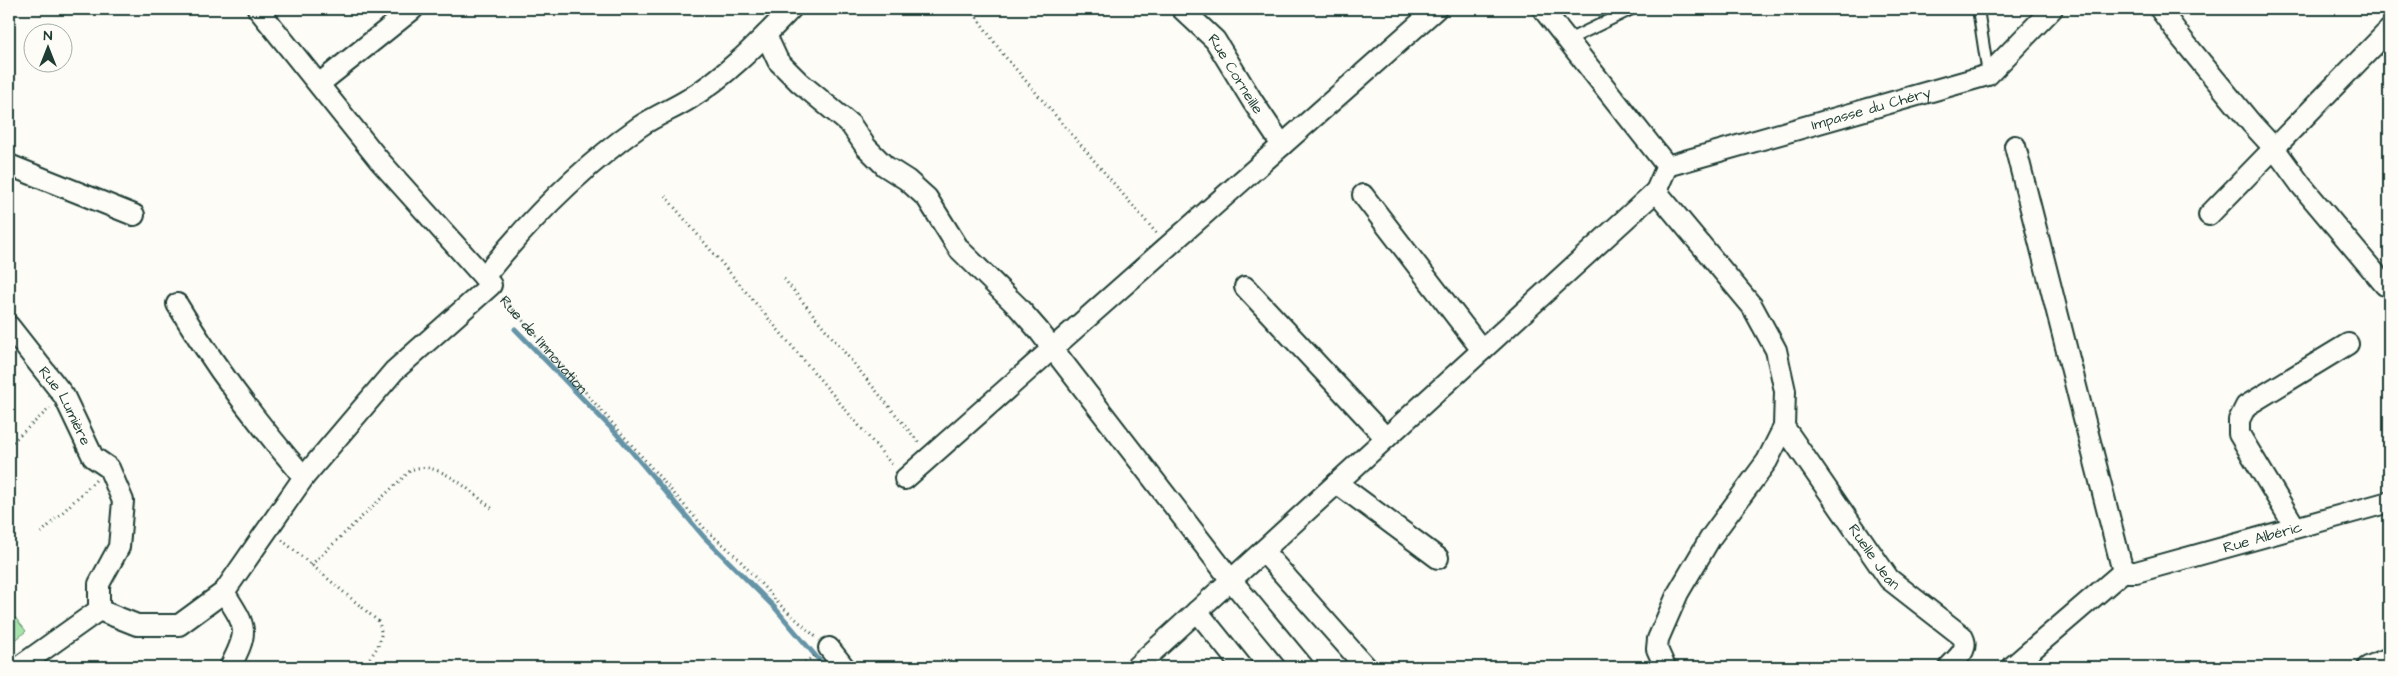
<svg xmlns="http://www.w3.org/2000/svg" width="2398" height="676" viewBox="0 0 2398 676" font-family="'Architects Daughter',sans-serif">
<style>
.green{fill:#a7e4ab;stroke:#639070}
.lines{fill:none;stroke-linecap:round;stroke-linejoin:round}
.stream{stroke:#6594a7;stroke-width:5}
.service-casing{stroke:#1f3d34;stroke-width:14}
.minor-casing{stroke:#1f3d34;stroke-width:24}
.path{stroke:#1f3d34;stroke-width:3;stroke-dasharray:1 4;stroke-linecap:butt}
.service{stroke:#fdfcf7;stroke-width:10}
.minor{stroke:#fdfcf7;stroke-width:20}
.labels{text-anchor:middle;stroke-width:5;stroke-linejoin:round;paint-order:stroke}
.street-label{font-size:15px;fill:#1f3d34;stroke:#fdfcf7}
</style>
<rect width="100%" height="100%" fill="#fdfcf7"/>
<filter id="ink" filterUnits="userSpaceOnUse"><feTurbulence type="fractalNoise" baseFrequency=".02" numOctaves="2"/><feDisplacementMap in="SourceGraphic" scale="10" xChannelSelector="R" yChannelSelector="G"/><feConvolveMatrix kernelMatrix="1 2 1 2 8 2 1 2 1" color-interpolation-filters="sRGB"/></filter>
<g filter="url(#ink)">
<!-- green -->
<path class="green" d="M9 610 26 631 9 646Z"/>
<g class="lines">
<!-- stream -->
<path class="stream" d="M515 329 614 431 704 537 775 608 825 667"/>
<!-- service casing -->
<g class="service-casing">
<path id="service" d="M1978 9 1988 74
M1568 40 1632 9"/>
</g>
<!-- minor casing -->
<g class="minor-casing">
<g id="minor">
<path id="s2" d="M1182 9 1215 40 1253 102 1282 145"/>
<path d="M2160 9 2182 39 2251 123 2274 148 2301 185 2385 285"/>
<path d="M766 35 778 61 799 82 851 125 866 147 885 166 907 180 927 198 959 249 1018 307 1039 331 1231 580 1303 667"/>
<path d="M319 84 413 9"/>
<path id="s3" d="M2015 146 2121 564 2128 572H2136L2389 502"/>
<path d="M9 165 134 215"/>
<path id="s4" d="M1667 166 1988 75 2052 9"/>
<path d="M1656 191 1752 306 1776 350 1785 391 1784 427 1767 461 1711 537 1678 593 1658 639 1657 649 1665 667"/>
<path d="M1363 195 1482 350"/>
<path d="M2209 215 2389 30"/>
<path d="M484 277C529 220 580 169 639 127 655 116 673 109 689 99 728 75 759 42 791 9"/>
<path d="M1245 287 1386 438"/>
<path d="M177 304C214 366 257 423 304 477"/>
<path id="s5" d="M9 326 64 396 93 457 109 468 123 501 119 547 99 584V610L137 625H179L224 592"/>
<path id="s6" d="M1784 427 1889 579 1962 636C1970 649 1958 657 1949 667"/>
<path d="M905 479 1436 9"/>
<path d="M1337 483 1438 558"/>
<path d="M2295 527 2239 434V420L2246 406 2348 344"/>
<path d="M1263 551 1366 667"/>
<path d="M1197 611 1242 667"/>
<path d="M829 648 844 667"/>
<path d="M2013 666 2125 570"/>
<path d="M19 667 99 610"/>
<path d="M230 667C250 629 246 627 224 592L304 477 394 371 491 285 379 160 258 9"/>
<path d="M1136 667 1656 191 1667 166 1543 9"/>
<path d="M2368 667 2389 658"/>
</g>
</g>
<!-- path -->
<g class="path">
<path d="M971 9 1002 53 1157 234"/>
<path d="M665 196 894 467"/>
<path d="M784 279 920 444"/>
<path id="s1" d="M503 298 705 529 736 556 779 604 817 638"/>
<path d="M9 445 50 408"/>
<path d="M41 533 96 480"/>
<path d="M282 540 378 621C387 640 374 652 363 667"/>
<path d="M311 565 411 470C438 458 473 494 494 510"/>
<path d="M796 667 815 656"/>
</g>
<!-- service -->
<use href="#service" class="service"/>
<!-- minor -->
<use href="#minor" class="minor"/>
</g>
</g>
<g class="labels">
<!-- street labels -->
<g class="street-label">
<text dy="5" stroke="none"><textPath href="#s2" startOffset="85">Rue Corneille</textPath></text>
<text dy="5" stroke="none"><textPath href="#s4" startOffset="212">Impasse du Chéry</textPath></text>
<text dy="5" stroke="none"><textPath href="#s1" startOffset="62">Rue de l'Innovation</textPath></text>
<text dy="5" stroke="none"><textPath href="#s5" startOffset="98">Rue Lumière</textPath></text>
<text dy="5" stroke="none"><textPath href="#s3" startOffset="581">Rue Albéric</textPath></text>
<text dy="5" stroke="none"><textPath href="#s6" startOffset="158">Ruelle Jean</textPath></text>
</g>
</g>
<!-- margin -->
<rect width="2398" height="676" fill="none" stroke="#fdfcf7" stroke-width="30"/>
<rect x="15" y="15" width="2368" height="646" fill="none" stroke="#1f3d34" stroke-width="2" filter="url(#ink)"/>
<!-- north arrow -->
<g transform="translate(48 48)"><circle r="24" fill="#fdfcf7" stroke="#a4b0a9"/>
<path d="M0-4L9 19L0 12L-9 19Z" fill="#1f3d34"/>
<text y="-8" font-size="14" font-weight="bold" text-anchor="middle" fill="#1f3d34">N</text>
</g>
</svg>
